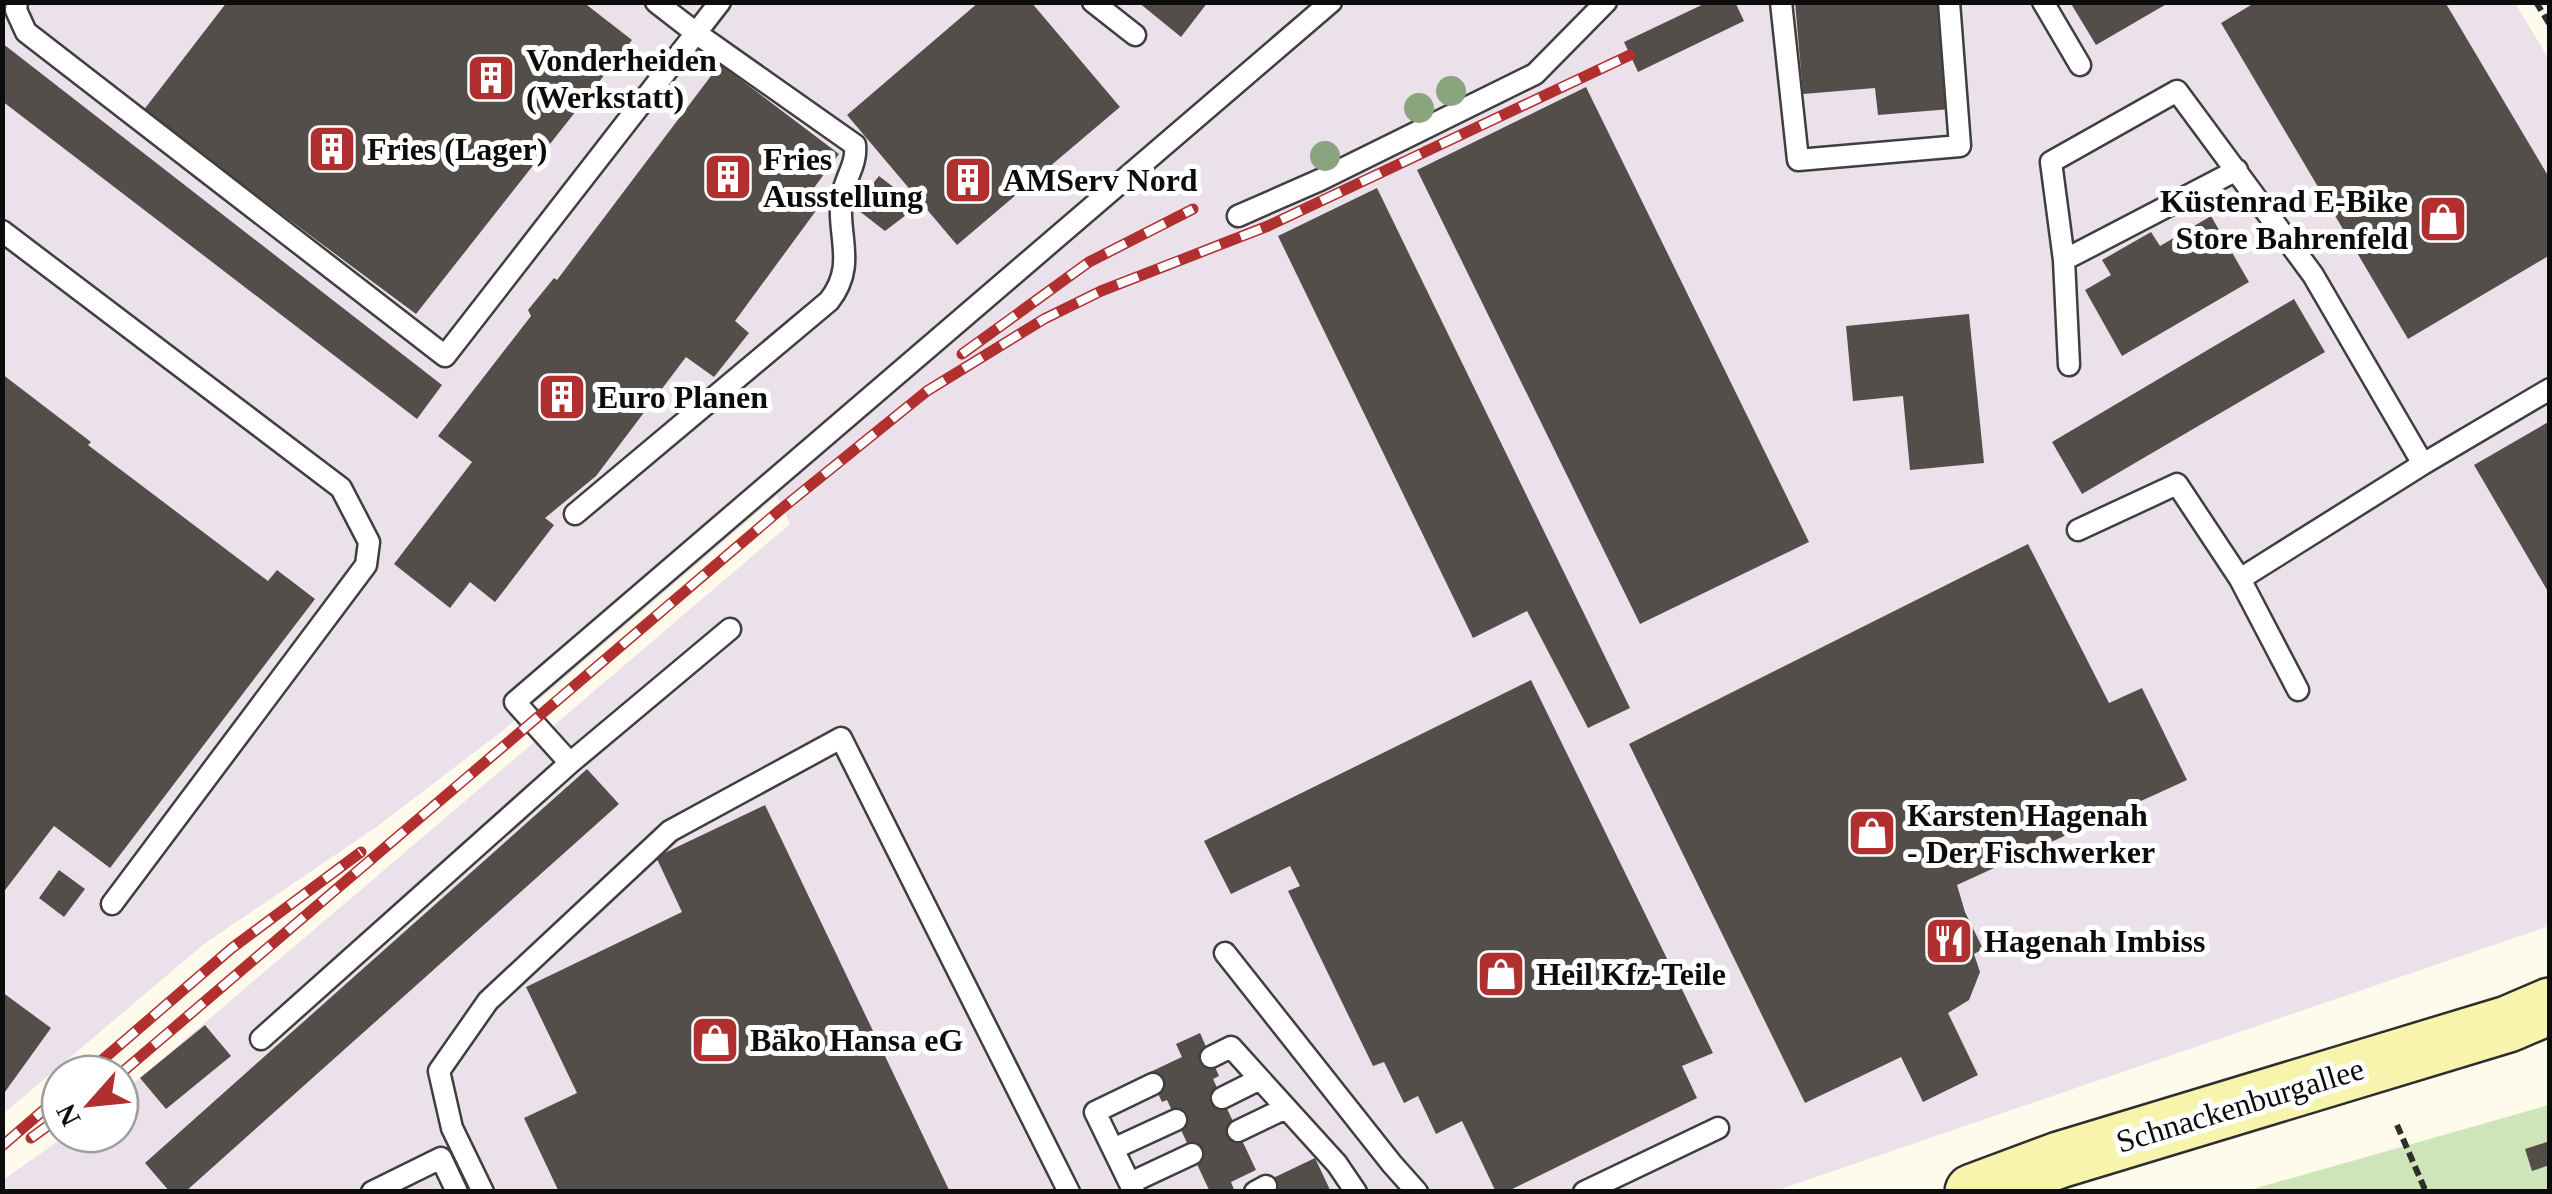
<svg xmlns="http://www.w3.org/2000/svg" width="2552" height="1194" viewBox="0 0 2552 1194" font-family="'Times New Roman',serif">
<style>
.industrial{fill:#eae1eb}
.green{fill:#cee5ba}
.building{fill:#544e4a}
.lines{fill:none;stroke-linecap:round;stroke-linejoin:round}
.service-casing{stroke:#3f3f3f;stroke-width:25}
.secondary-casing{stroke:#2e2e2e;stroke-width:60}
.path{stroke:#2e2e2e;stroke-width:6;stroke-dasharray:10 5;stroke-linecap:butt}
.service{stroke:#fff;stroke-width:20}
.secondary{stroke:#f9f4ad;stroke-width:55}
.rail-casing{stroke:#b1302f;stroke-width:11}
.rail{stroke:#fff;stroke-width:8;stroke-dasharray:22;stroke-linecap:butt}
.tree{fill:#8aa57d}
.labels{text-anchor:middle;stroke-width:10;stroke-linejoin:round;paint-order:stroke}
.poi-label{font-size:32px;font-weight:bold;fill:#0c0c0c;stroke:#fff;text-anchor:start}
.street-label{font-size:32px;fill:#0c0c0c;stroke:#fff}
</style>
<rect width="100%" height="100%" fill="#fefbed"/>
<!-- industrial -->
<path class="industrial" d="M2 3H2515L2550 61 2549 926 1775 1191H3V1180L68 1134H120V1095L790 524 777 496 505 729 375 828 204 944 3 1114Z"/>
<!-- green -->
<path class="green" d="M2549 1105V1191H2246Z"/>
<!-- building -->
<path class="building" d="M227 2H583L632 40 416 314 143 111Z
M979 2H1031L1120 107 957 245 847 115Z
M1138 2H1208L1181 37Z
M1708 2H1735L1744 21 1638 72 1624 42Z
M1795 2H1941L1951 109 1878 115 1875 88 1803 94Z
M2070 2H2170L2096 45Z
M2256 2H2445L2550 179V255L2408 339 2221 23Z
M2 43 442 385 417 419 2 101Z
M720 64 839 154 805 200 818 208 735 321 749 333 714 377 686 357 596 476 545 518 554 525 495 602 470 582 450 608 394 564 472 462 438 436 531 316 528 310 554 278 557 280Z
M1586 87 1809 542 1640 624 1417 170Z
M879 176 918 206 885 231 854 207Z
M1377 188 1630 708 1588 728 1527 611 1473 638 1278 236Z
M2211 216 2249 282 2122 356 2085 290 2111 275 2102 260 2151 232 2160 246Z
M2294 299 2325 352 2082 494 2052 442Z
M1969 314 1984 463 1910 470 1903 396 1853 401 1846 326Z
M2 374 91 442 88 445 268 581 277 570 315 599 110 868 54 826 2 894Z
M2550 421V595L2474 465Z
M2028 544 2109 703 2142 688 2187 780 1957 885 1965 912 1983 949 1974 954 1980 972 1969 1000 1948 1013 1978 1075 1923 1102 1901 1057 1805 1103 1629 744Z
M1531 680 1713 1053 1682 1066 1697 1098 1506 1192H1496L1462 1121 1436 1134 1418 1096 1404 1103 1384 1062 1373 1066 1288 891 1300 886 1290 866 1231 894 1204 841Z
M587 769 619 804 185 1192H170L145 1163Z
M765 805 950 1192H559L524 1118 577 1093 526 987 682 912 656 857Z
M59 870 85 889 64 917 39 898Z
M2 992 51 1028 2 1096Z
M205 1025 231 1056 166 1109 140 1078Z
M1200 1033 1219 1076 1213 1079 1256 1170 1231 1182 1235 1192H1210L1167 1100 1162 1102 1148 1073 1182 1057 1176 1044Z
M2550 1141V1165L2532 1171 2525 1149Z
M1315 1158 1331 1192H1269L1265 1182Z"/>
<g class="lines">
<!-- service casing -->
<g class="service-casing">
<path id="service" d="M17 2 16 10 26 32 445 356 696 33 656 2
M1093 2 1135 35
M1781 2 1798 160 1960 146 1949 2
M2043 2 2080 65
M2237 170 2064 260 2051 162 2177 91 2313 275 2423 464 2550 389
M1238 216 1320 180 1535 74 1606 2
M2 231 341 488 369 542 366 565 112 904
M2064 260 2069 365
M575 514 829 301C859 263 834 233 843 192 847 175 857 163 855 145L696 33 720 2
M2078 530 2177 484 2240 579 2423 464
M2240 579 2298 690
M570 763 730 629
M1225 953 1392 1164 1417 1192
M261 1039 570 763 515 702 1331 2
M1211 1057 1231 1047 1337 1164 1356 1192
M1222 1098 1260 1079
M1238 1131 1286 1108
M1113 1149 1176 1120
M1130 1183 1192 1154
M372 1192 441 1158 457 1192
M483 1192 452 1128 439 1071 488 1001 670 831 841 738 1069 1192
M1134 1192 1095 1112 1153 1084
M1255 1192 1266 1186
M1584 1192 1718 1128"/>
</g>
<!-- secondary casing -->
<g class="secondary-casing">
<path id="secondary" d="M1973 1192 2059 1160 2508 1024 2550 1006"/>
</g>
<!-- path -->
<path class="path" d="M2536 2 2550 25
M2397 1125 2426 1192"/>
<!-- service -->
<use href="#service" class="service"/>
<!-- secondary -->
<use href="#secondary" class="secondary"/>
<!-- rail casing -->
<g class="rail-casing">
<path id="rail" d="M962 354 1089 262 1193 209
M86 1074 232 948 361 852
M120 1074 780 510 927 391 1044 319 1101 291 1268 226 1630 55
M31 1138 60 1117
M2 1146 60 1096"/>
</g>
<!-- rail -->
<use href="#rail" class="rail"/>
</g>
<!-- trees -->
<g class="tree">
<circle cx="1451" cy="91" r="15"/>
<circle cx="1419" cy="108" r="15"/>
<circle cx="1325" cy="156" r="15"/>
</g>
<!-- icons -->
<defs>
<g id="building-square" transform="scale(2.5)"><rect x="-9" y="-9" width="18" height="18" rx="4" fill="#b1302f" stroke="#fff"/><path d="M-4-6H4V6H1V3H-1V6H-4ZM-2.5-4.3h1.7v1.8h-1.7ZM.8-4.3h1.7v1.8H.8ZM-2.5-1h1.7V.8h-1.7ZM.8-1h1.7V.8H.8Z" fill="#fff"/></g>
<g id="shop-square" transform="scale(2.5)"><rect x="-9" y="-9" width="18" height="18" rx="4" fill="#b1302f" stroke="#fff"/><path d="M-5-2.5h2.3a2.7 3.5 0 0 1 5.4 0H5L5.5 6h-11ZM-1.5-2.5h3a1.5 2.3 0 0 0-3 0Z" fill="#fff"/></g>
<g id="restaurant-square" transform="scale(2.5)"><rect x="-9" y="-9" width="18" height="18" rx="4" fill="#b1302f" stroke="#fff"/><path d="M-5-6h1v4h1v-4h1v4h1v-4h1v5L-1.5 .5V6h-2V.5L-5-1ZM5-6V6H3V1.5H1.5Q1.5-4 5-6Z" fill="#fff"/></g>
</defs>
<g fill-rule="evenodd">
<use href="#building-square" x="491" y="78"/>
<use href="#building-square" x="332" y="149"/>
<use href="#building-square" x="728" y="177"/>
<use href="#building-square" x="968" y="180"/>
<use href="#shop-square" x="2443" y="219"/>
<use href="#building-square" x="562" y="397"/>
<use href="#shop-square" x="1872" y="833"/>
<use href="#restaurant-square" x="1949" y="941"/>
<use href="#shop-square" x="1501" y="974"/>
<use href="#shop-square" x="715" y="1040"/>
</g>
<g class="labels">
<!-- poi labels -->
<g class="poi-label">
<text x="526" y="71">Vonderheiden<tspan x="526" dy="37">(Werkstatt)</tspan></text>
<text x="367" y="160">Fries (Lager)</text>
<text x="763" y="170">Fries<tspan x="763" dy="37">Ausstellung</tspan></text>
<text x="1003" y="191">AMServ Nord</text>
<text x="2408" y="212" text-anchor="end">Küstenrad E-Bike<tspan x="2408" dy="37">Store Bahrenfeld</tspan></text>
<text x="597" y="408">Euro Planen</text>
<text x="1907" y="826">Karsten Hagenah<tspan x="1907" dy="37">- Der Fischwerker</tspan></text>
<text x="1984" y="952">Hagenah Imbiss</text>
<text x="1536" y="985">Heil Kfz-Teile</text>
<text x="750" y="1051">Bäko Hansa eG</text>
</g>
<!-- street labels -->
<g class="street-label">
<text transform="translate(2240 1105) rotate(-17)" y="11">Schnackenburgallee</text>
</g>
</g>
<!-- border -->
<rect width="2552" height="1194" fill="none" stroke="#0c0c0c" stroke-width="10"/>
<!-- north arrow -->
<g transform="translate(90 1104) rotate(243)"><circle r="48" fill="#ffffff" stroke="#9e9e9e" stroke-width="2.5"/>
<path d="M0-8L18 38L0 25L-18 38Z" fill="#b1302f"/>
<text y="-15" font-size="28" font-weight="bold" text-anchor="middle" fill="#0c0c0c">N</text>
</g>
</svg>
